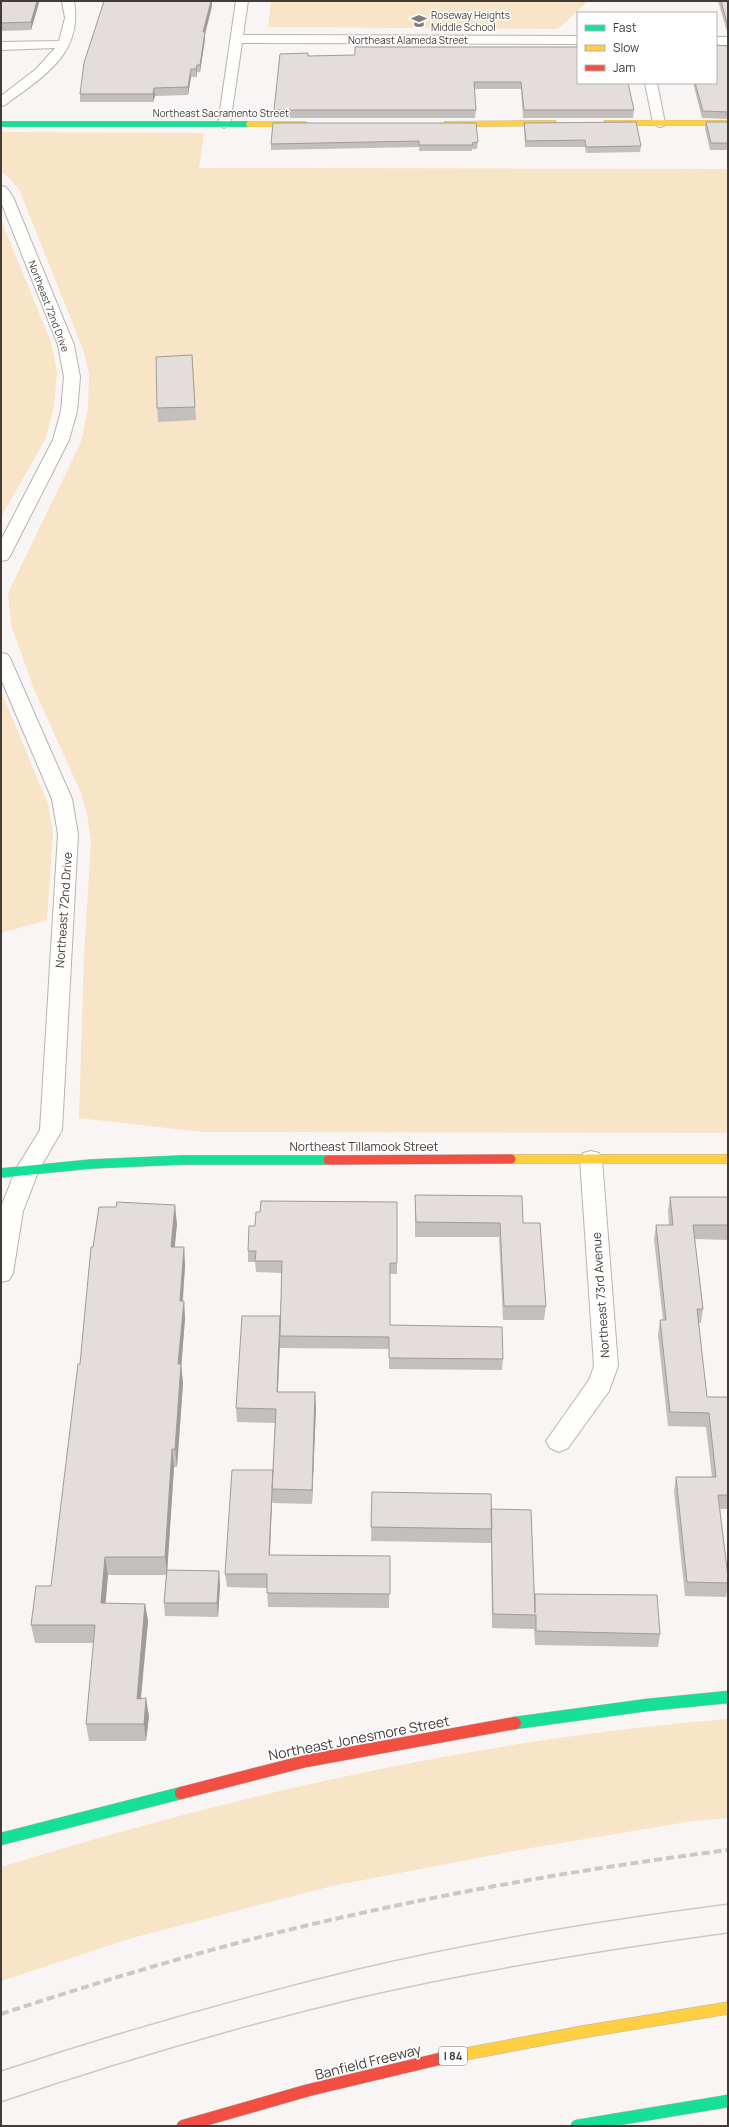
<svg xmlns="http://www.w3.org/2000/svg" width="729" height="2127" viewBox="0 0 729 2127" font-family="Manrope,sans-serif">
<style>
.green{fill:#f8e4c6}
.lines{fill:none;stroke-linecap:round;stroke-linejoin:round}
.street-casing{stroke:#b8b3b1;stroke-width:2}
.fast-far2-casing{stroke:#b8b3b1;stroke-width:6}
.fast-far1-casing{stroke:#b8b3b1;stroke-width:10}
.fast-casing{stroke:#b8b3b1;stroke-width:13}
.slow-far2-casing{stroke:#b8b3b1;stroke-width:6}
.slow-far1-casing{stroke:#b8b3b1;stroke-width:10}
.slow-casing{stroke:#b8b3b1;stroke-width:13}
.jam-far1-casing{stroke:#b8b3b1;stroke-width:10}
.jam-casing{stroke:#b8b3b1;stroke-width:13}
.street{fill:#fefefd;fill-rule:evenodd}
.fast-far2{stroke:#16e098;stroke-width:5.5}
.fast-far1{stroke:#16e098;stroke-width:9}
.fast{stroke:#16e098;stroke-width:12}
.slow-far2{stroke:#ffcf43;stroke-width:5.5}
.slow-far1{stroke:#ffcf43;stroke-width:9}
.slow{stroke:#ffcf43;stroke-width:12}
.jam-far1{stroke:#f24e42;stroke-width:9}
.jam{stroke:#f24e42;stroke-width:12}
.tram{stroke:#cac9c8;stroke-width:1.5}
.rail{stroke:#cac9c8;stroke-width:4;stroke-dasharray:8 4;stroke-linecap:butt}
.wall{fill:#c3bfbc}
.shaded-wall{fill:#9f9b99}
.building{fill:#e3dedb;stroke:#9f9b99}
.labels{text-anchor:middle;stroke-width:3;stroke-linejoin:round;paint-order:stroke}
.far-poi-label{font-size:10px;fill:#433b38;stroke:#fff;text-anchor:start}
.far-street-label{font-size:10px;fill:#433b38;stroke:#fff}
.shield{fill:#fff;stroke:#7b7674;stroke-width:1}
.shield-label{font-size:11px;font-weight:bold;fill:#433b38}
.street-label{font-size:12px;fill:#433b38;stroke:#fff}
.near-street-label{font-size:14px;fill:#433b38;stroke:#fff}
</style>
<rect width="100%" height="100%" fill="#f9f5f4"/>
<!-- green -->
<path class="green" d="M271 1H588L558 29 268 27Z
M1 132 204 133 199 168 728 169V1133L202 1132 79 1118 84 955 91 841 87 814 81 793 34 689 11 625 8 593 81 442 88 409 89 374 84 352 19 189 1 170Z
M1 220 51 342 57 372 54 407 45 440 1 517Z
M1 691 48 804 53 832 47 920 1 933Z
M728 1719V1818L693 1821 519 1850 332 1886 132 1938 1 1981V1867C238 1794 481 1739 728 1719Z"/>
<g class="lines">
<!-- street casing -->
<g class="street-casing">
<path id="street" d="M62 1H74C83 54 44 76 5 105L1 106V96L36 69 55 48 1 50V42L59 41 65 18Z
M236 1H248L243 35 578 36V44L242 43 230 124 224 128 218 124Z
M716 37H728V45H716Z
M645 83H657L665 123 664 126 659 127 653 123Z
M1 186 6 187 13 197 74 345 80 377 77 411 69 440 10 556 7 560 1 561V540L53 440 61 411 64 377 58 345 1 202Z
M1 653 7 654 10 658 72 799 78 834 62 1130 39 1170 23 1211 13 1273 9 1280 1 1282V1207L16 1169 40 1130 58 834 52 799 1 679Z
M591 1151 599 1153 602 1159 618 1366 609 1391 568 1448 559 1452 550 1448 546 1441 589 1380 594 1366 580 1159 583 1153Z"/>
</g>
<!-- fast-far2 casing -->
<g class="fast-far2-casing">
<path id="fast-far2" d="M1 124H249"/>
</g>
<!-- fast-far1 casing -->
<g class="fast-far1-casing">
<path id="fast-far1" d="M1 1173 91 1164 182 1160H328"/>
</g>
<!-- fast casing -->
<g class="fast-casing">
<path id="fast" d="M515 1723 647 1705 728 1697
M1 1839 181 1793
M577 2126 728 2101"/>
</g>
<!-- slow-far2 casing -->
<g class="slow-far2-casing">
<path id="slow-far2" d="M606 123H728
M249 124H304
M446 124 554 123"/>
</g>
<!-- slow-far1 casing -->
<g class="slow-far1-casing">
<path id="slow-far1" d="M511 1159H728"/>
</g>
<!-- slow casing -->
<g class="slow-casing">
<path id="slow" d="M439 2059 582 2032 728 2008"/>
</g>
<!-- jam-far1 casing -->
<g class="jam-far1-casing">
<path id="jam-far1" d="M328 1160 511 1159"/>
</g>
<!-- jam casing -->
<g class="jam-casing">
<path id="jam" d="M181 1793 306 1761 515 1723
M183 2126 309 2090 439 2059"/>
</g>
<!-- street -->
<use href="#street" class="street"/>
<!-- fast-far2 -->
<use href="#fast-far2" class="fast-far2"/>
<!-- fast-far1 -->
<use href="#fast-far1" class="fast-far1"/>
<!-- fast -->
<use href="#fast" class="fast"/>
<!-- slow-far2 -->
<use href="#slow-far2" class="slow-far2"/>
<!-- slow-far1 -->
<use href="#slow-far1" class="slow-far1"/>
<!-- slow -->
<use href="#slow" class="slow"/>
<!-- jam-far1 -->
<use href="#jam-far1" class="jam-far1"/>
<!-- jam -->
<use href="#jam" class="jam"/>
<!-- tram -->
<path class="tram" d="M1 2071C119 2032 238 1998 358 1969 480 1940 604 1920 728 1904
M1 2102C119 2062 237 2027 358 1998 480 1970 604 1950 728 1933"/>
<!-- rail -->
<path class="rail" d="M1 2014C120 1975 240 1939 362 1913 483 1886 605 1866 728 1850"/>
</g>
<!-- wall -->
<path class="wall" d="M1 1H39V3L31 30 1 31Z
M718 1H728V35Z
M212 6 205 34V39L200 72H197V77H191L188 95 155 96 153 102H80V94Z
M728 46V119L702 118 693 83H716Z
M495 47 634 110 633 118H523L521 89H474L476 110 475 118H275L274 110 355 55Z
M706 122H728V150H710L705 129Z
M273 123 478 142 477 149H472V151H419V147L271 150V144Z
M524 123 641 146 640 152 586 153 585 147H525L524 129Z
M192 355 196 420 158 422 157 408Z
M415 1195 523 1223 546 1306 544 1320H503L499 1237H415Z
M670 1197H728V1240L695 1239 703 1309 701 1323H698L707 1397H728V1509H720L728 1577V1586L726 1597 685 1596 674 1491 676 1477H712L706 1427 668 1426 658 1335 660 1320H663L654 1239 656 1225H669L668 1211Z
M397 1202V1274H390V1325L503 1359 502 1370 389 1369V1349L280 1348V1343L278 1392 316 1407 312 1504 273 1503 272 1501 270 1555 390 1556 389 1608 268 1607 267 1588 227 1587 225 1574 273 1470 275 1423 237 1422 236 1408 280 1321 282 1273 256 1272 255 1262H248V1251L255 1226Z
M177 1224 174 1247H184L185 1266 183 1301H184L185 1319 181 1364 183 1383 177 1467H174L167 1570 219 1571 220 1585 218 1617 165 1616 164 1603 166 1575H108L105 1603 145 1604 148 1621 141 1699 149 1716 146 1741H89L86 1724 94 1643H35L31 1625 51 1586 80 1364 93 1247Z
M372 1492 491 1510 535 1595 660 1634 658 1647 535 1645 534 1629 492 1628 491 1542V1543L371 1541Z"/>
<!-- shaded-wall -->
<path class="shaded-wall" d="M37 1H39V3L31 30V22Z
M210 1H212V6L205 34V39L200 72V65L203 32Z
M197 65V77L196 69Z
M191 69V77L188 95V87Z
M154 88 155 96 153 102V94Z
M175 1205 177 1224 173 1266 171 1247Z
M184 1247 185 1266 181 1319 180 1301Z
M184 1301 185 1319 180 1383 178 1364Z
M280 1316V1343L277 1406V1392Z
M181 1364 183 1383 177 1467 175 1449Z
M315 1392 316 1407 312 1504V1490Z
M172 1449 174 1467 167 1575 165 1557Z
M272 1489V1501L269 1569V1555Z
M105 1557 108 1575 104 1621 101 1603Z
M219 1571 220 1585 218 1617 217 1603Z
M145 1604 148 1621 139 1716 137 1699Z
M146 1698 149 1716 146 1741 144 1724Z"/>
<!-- building -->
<path class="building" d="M1 1H37L31 22 1 23Z
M104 1H211L203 32H205L200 65H197L196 69H191L188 87 154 88 153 94H80L84 63Z
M721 1H728V27Z
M716 45 728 46V112L703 111 695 83H716Z
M355 47H578V83H628L634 110H524L521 82H474L476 110H274L280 54 308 53V56L355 55Z
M636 122 641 146 586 147 585 140 526 141 524 123Z
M706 122H728V143H711Z
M273 123H476L478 142 472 143 473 145H419V141L271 144Z
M192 355 195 407 157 408 156 357Z
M415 1195 522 1196 523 1223H540L546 1306H504L500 1223 416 1222Z
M670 1197H728V1225H693L703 1309H697L707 1397H728V1495H718L728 1577V1583L687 1582 676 1477H716L709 1413 670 1412 660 1320H666L656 1225H673Z
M261 1201 397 1202V1263H390V1325L502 1327 503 1359 389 1358V1337L280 1336 282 1261H255L256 1251H248L249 1226H255L256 1212H260Z
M117 1202 175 1205 171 1247H184L180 1301H184L178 1364H181L175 1449H172L165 1557H105L101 1603 145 1604 137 1699 146 1698 144 1724H86L95 1625H31L36 1586H51L78 1364H80L91 1247H93L99 1207H116Z
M242 1316H280L277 1392H315L312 1490 272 1489 276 1409 236 1408Z
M232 1470H273L269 1555 390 1556V1594L267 1593V1574H225Z
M372 1492 491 1494 492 1529 371 1527Z
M491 1509 531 1510 535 1613V1594L657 1595 660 1634 536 1631V1615L493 1614Z
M167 1570 219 1571 217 1603H164Z"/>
<!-- icons -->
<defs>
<g id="school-bare" transform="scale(1.2)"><path d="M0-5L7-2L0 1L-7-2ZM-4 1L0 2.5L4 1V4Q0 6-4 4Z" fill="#837c7a" stroke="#fff" stroke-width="2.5" paint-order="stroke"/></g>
</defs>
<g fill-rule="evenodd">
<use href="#school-bare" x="419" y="21"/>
</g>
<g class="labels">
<!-- far-poi labels -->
<g class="far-poi-label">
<text x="431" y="19">Roseway Heights<tspan x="431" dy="12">Middle School</tspan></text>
</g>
<!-- far-street labels -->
<g class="far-street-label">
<text x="408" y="44">Northeast Alameda Street</text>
<text x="221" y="117">Northeast Sacramento Street</text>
<text transform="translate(49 306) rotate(69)" y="4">Northeast 72nd Drive</text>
</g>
<!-- shield labels -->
<rect class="shield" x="439" y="2047" width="28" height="18" rx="3"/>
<g class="shield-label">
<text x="453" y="2060">I 84</text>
</g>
<!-- street labels -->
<g class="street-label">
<text transform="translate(64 910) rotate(-86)" y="4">Northeast 72nd Drive</text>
<text x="364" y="1151">Northeast Tillamook Street</text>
<text transform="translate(601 1295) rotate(-94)" y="4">Northeast 73rd Avenue</text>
</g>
<!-- near-street labels -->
<g class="near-street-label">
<text transform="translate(359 1738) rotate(-11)" y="5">Northeast Jonesmore Street</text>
<text transform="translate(368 2062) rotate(-14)" y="5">Banfield Freeway</text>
</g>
</g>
<!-- border -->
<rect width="729" height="2127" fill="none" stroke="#433b38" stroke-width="4"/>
<!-- legend -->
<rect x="577" y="12" width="140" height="72" fill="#ffffff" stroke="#b4b1af"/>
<rect x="585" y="25" width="20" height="6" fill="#16e098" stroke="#b4b1af"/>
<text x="613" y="32" font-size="12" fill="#433b38">Fast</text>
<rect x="585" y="45" width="20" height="6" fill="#ffcf43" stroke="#b4b1af"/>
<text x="613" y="52" font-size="12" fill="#433b38">Slow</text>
<rect x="585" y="65" width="20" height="6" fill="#f24e42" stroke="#b4b1af"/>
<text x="613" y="72" font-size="12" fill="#433b38">Jam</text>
</svg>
